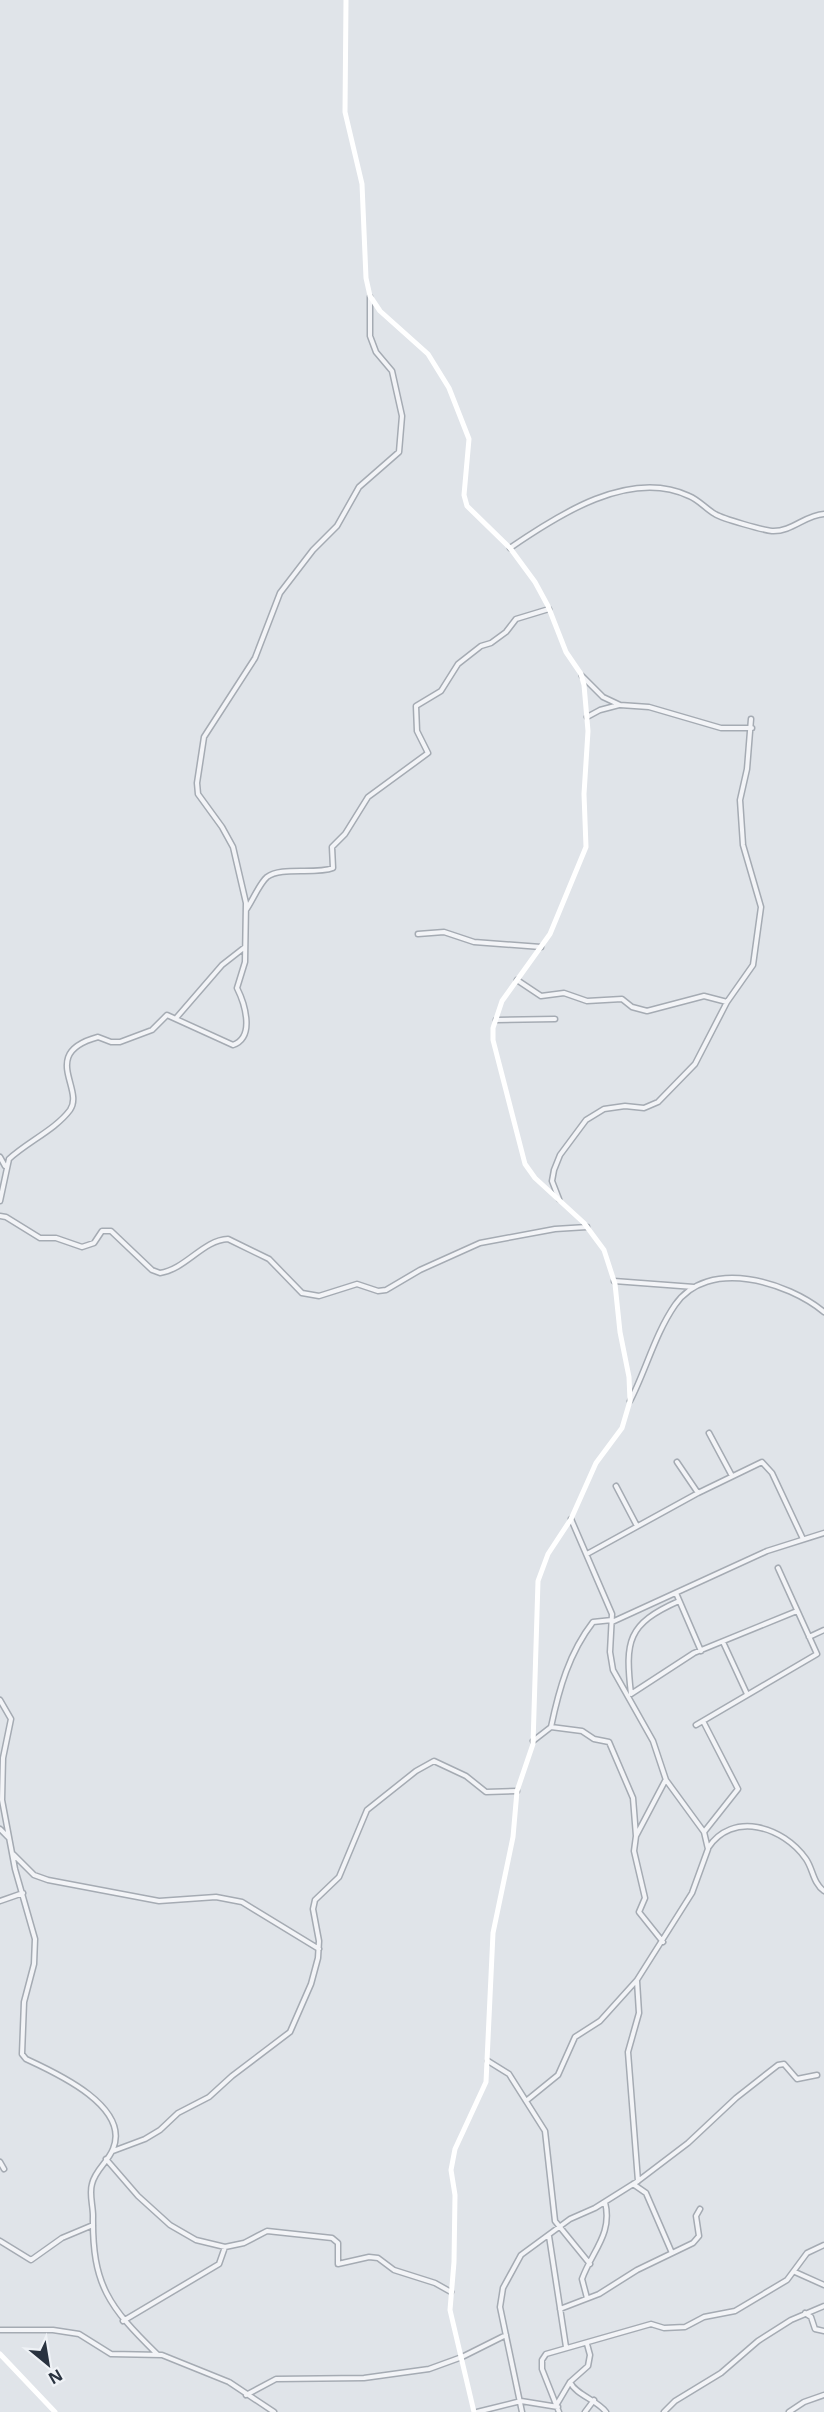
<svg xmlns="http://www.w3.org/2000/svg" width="824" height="2412" viewBox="0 0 824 2412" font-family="'Open Sans',sans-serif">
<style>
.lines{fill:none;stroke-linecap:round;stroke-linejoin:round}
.street-casing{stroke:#a5abb3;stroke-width:7}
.street{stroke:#f3f4f7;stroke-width:4}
.secondary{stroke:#fff;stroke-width:5}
</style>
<rect width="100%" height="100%" fill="#e0e4e9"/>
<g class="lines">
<!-- street casing -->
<g class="street-casing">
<path id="street" d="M510 548C558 515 630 468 689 496 699 500 706 509 715 514 723 519 763 530 772 531 792 532 805 515 824 514
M582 676 603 697 620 705 649 707 721 728H752
M587 717 600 710 619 705
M246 910C253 900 259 884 267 877 281 866 315 875 333 868L332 847 345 834 368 797 428 753 417 731 416 706 441 691 458 664 481 646 491 643 506 632 516 619 549 609
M418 934 444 932 474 942 541 947
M517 980 541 996 564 993 587 1001 622 999 632 1007 647 1011 704 996 727 1002
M177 1017 222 965 245 947
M496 1020 555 1019
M0 1157 5 1166
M559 1199 552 1181 554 1170 560 1155 586 1120 604 1109 625 1106 644 1108 658 1102 695 1064 727 1002 753 965 761 907 743 845 740 800 747 769 751 719
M0 1201 9 1159C27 1142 55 1130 70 1110 85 1089 39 1053 98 1037L111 1042H120L152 1030 167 1015 233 1045C256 1037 244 1002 237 988L245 962 246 903 233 847 222 827 198 794 197 783 204 737 255 658 280 593 313 550 337 526 359 487 399 452 402 416 392 371 376 352 370 336V297
M0 1216 6 1217 40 1238H56L82 1247 94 1243 102 1231H111L152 1270 160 1273C186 1269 203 1240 228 1239L269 1259 302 1293 319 1296 357 1284 378 1291 386 1290 420 1270 480 1243 555 1229 587 1227
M614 1281 694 1287
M630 1401C646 1370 655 1334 675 1305 708 1257 788 1282 824 1312
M709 1433 732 1476
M677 1462 698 1493
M616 1486 637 1526
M587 1554 698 1493 762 1462 772 1473 803 1539
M676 1593 701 1651
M679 1601C627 1624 625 1641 631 1694L694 1653 797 1611
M612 1622 767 1551 824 1533
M809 1637 824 1630
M723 1642 747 1694
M0 1700 11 1719 3 1758 2 1800 15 1869 35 1939 34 1964 24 2002 22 2054 26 2059C54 2072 131 2106 113 2149 108 2162 95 2170 92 2184 89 2194 93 2205 93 2216 92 2285 109 2307 157 2354
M703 1721 738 1789 704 1832
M696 1725 817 1654 778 1568
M551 1727C559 1689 569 1653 593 1622L612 1620
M533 1741 551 1727 582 1731 594 1739 609 1742 633 1798 636 1836
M0 1829 8 1837
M708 1848C732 1811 783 1826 806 1859 813 1869 813 1883 824 1891
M13 1854 34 1875 48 1880 159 1901 216 1897 242 1902 319 1949
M0 1901 23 1893
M663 1942 639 1912 645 1898 634 1851 636 1836 665 1781
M637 1981 639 2013 628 2052 638 2181
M488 2061 509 2074 545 2131 555 2221 590 2264
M526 2101 558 2075 575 2037 600 2021 637 1980 692 1893 708 1849 704 1832 666 1780 653 1741 613 1670 610 1652 612 1614 571 1519
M113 2151 145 2139 160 2130 178 2113 209 2097 232 2076 290 2032 311 1984 318 1958 319 1941 313 1909 315 1900 339 1877 367 1810 416 1771 434 1761 466 1776 486 1792 517 1791
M106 2159 138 2196 170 2225 196 2240 225 2247 244 2243 267 2231 332 2238 338 2243V2264L369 2257 378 2258 394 2270 435 2283 451 2292
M0 2162 4 2169
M633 2184 646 2193 672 2253
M549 2236 566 2347
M0 2241 31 2260 62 2238 93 2225
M795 2272 824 2285
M587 2298 582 2279C592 2251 613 2234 605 2202
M560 2309 599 2294 637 2270 693 2243 699 2236 696 2216 700 2209
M805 2313 811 2317 815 2329 824 2331
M123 2321 219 2264 225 2247
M0 2330H53L79 2334 111 2354 162 2355 229 2382 274 2412
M570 2382C576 2395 597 2400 606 2412
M246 2395 276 2379 364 2378 429 2369 462 2357 506 2335
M557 2404 570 2382 588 2366 590 2355 587 2344
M477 2412 521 2401 558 2407
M522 2412 500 2307 503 2288 521 2255 570 2219 595 2208 638 2181 688 2143 736 2098 778 2065 784 2064 797 2079 817 2075
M559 2412 542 2369V2360L546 2354 651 2324 664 2328 685 2327 704 2317 735 2311 787 2280 807 2253 824 2245
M585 2412 594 2400
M664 2412 675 2401 721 2373 758 2341 791 2320 824 2306
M789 2412 804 2402 824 2395"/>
</g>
<!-- street -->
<use href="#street" class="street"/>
<!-- secondary -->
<path class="secondary" d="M346 0 345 112 362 184 366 278 370 296 380 311 428 354 449 388 469 439 464 495 467 506 510 548 535 582 548 606 566 652 581 674 584 685 588 731 584 794 586 847 550 934 502 1001 493 1028V1040L525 1164 535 1178 584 1223 604 1250 615 1284 620 1332 629 1377 630 1401 622 1428 596 1463 571 1519 548 1554 538 1581 533 1744 517 1791 513 1837 493 1933 486 2082 455 2149 451 2170 455 2195 454 2262 450 2310 474 2412
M0 2354 55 2412"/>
</g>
<!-- north arrow -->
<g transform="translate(48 2364) rotate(150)" stroke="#eff2f6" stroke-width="4.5" paint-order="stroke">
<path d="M0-4.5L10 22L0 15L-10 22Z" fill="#29323f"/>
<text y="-9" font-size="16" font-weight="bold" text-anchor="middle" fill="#29323f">N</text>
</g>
</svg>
